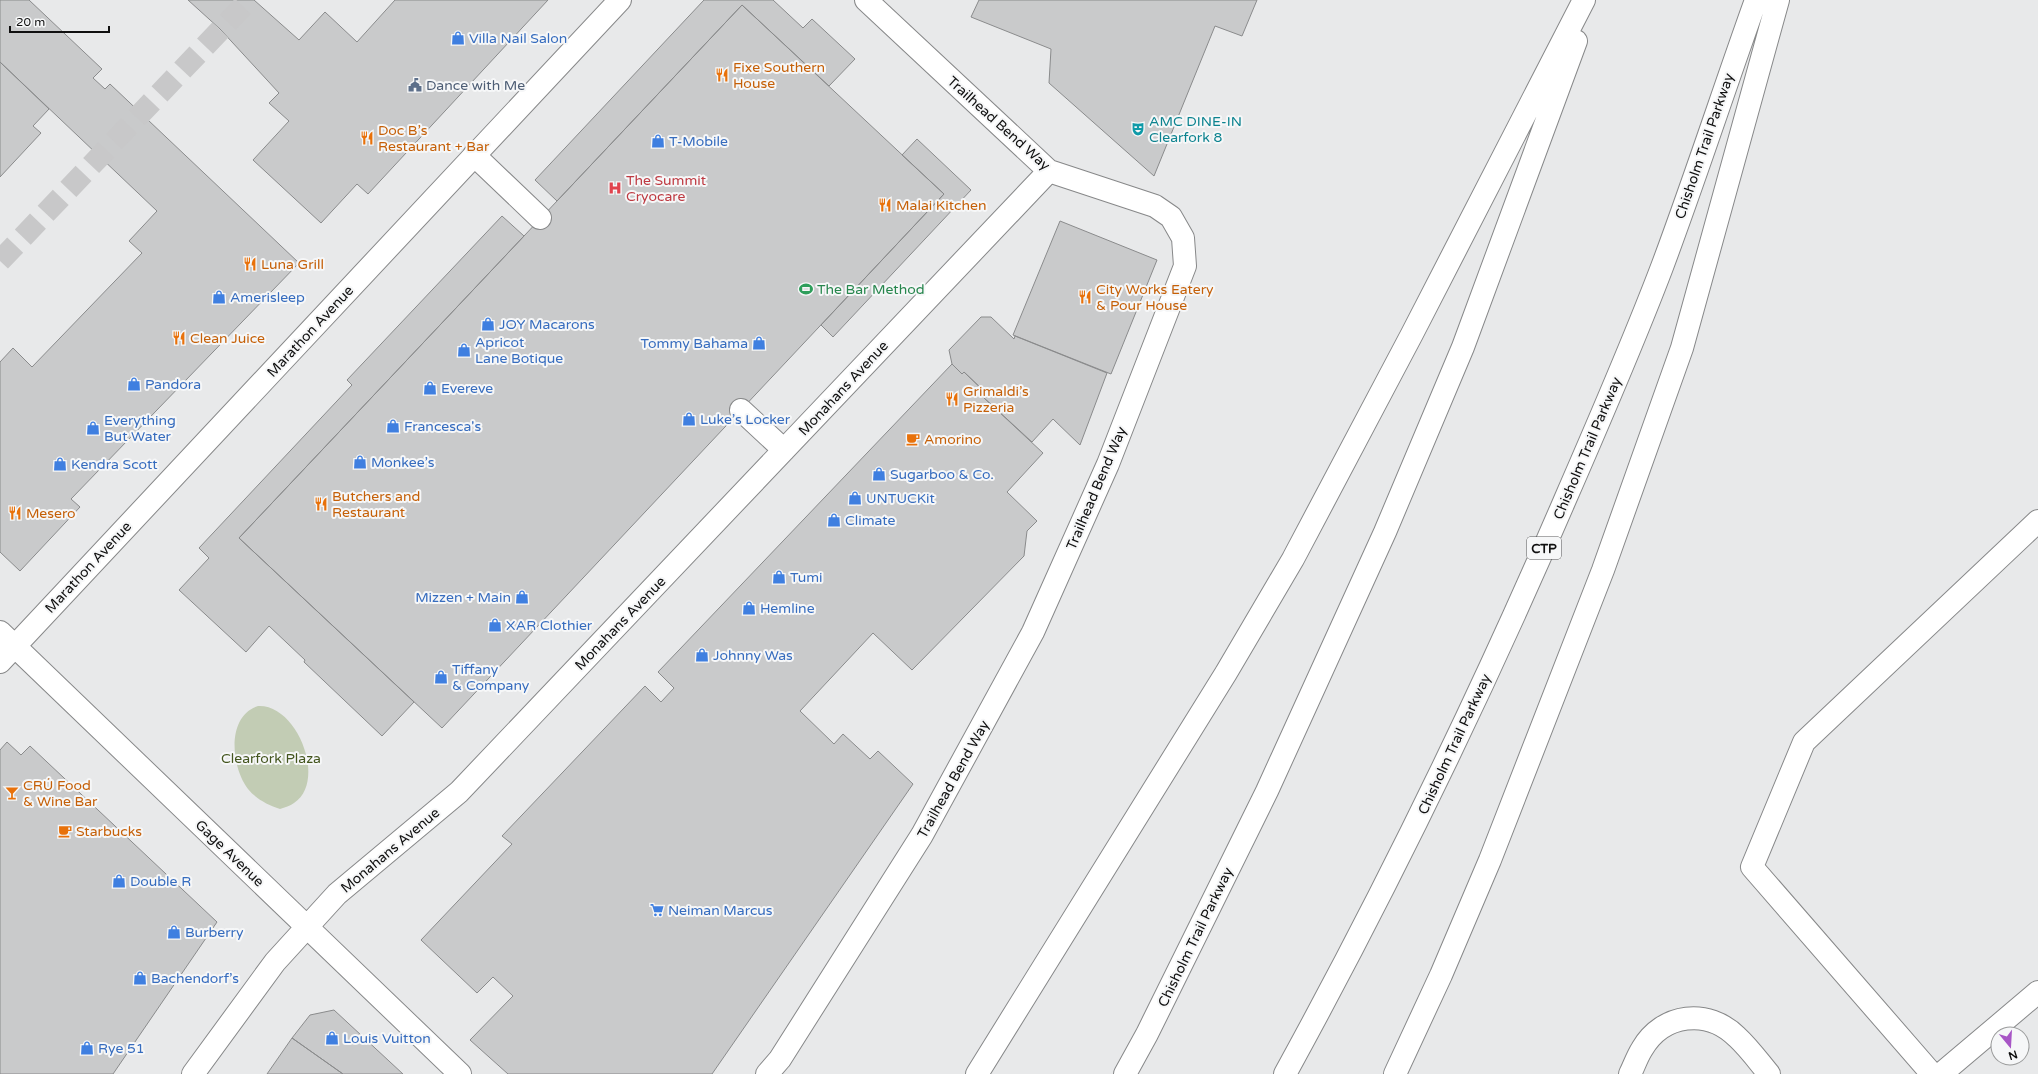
<svg xmlns="http://www.w3.org/2000/svg" width="2038" height="1074" viewBox="0 0 2038 1074" font-family="'Varela Round',sans-serif">
<style>
.green{fill:#c2ccb4}
.building{fill:#c9cacb;stroke:#8a8b8c}
.lines{fill:none;stroke-linecap:round;stroke-linejoin:round}
.minor-tunnel{stroke:#c8c8c9;stroke-width:22;stroke-dasharray:22 11;stroke-linecap:butt}
.minor-casing{stroke:#878889;stroke-width:24}
.highway-casing{stroke:#878889;stroke-width:24}
.minor{stroke:#fff;stroke-width:22}
.highway{stroke:#fff;stroke-width:22}
.labels{text-anchor:middle;stroke-width:4;stroke-linejoin:round;paint-order:stroke}
.shield{fill:#f6f7f8;stroke:#555556;stroke-width:1}
.shield-label{font-size:13px;font-weight:bold;fill:#101010}
.shop-label{font-size:14px;fill:#366cbe;stroke:#f6f7f8;text-anchor:start}
.food-label{font-size:14px;fill:#c56008;stroke:#f6f7f8;text-anchor:start}
.service-label{font-size:14px;fill:#4e5e75;stroke:#f6f7f8;text-anchor:start}
.culture-label{font-size:14px;fill:#0d838f;stroke:#f6f7f8;text-anchor:start}
.street-label{font-size:14px;fill:#101010;stroke:#f6f7f8}
.health-label{font-size:14px;fill:#be3a42;stroke:#f6f7f8;text-anchor:start}
.leisure-label{font-size:14px;fill:#27864d;stroke:#f6f7f8;text-anchor:start}
.park-label{font-size:14px;fill:#43551e;stroke:#f6f7f8}
</style>
<rect width="100%" height="100%" fill="#e8e9ea"/>
<!-- green -->
<path class="green" d="M258 706C298 704 327 782 294 803 290 806 285 807 280 809 268 805 256 799 248 789 231 767 226 716 258 706Z"/>
<!-- building -->
<path class="building" d="M0 0H29L102 69 93 78 105 89 110 84 299 263 71 499 80 507 20 571 0 552V362L13 348 32 367 142 253 129 241 157 211 0 62Z
M188 0H254L299 40 325 12 357 42 395 0H548L368 194 357 184 321 223 253 160 289 121 269 103 279 93 220 29Z
M704 0H773L803 28 812 19 855 59 829 86 742 5 557 201 535 180Z
M979 0H1257L1242 36 1215 26 1154 176 1049 83 1051 49 971 17Z
M742 5 944 194 442 728 239 538Z
M0 62 49 109 33 126 41 133 0 177Z
M917 139 971 190 833 337 821 325 944 194 902 155Z
M502 216 524 236 239 538 414 702 382 736 304 662 305 660 269 626 246 652 179 590 209 558 199 548 352 385 347 380Z
M1060 221 1157 260 1111 374 1013 335Z
M981 317H991L1014 339 1015 336 1107 373 1080 445 1053 419 1032 442 983 397 986 393 964 372 962 374 952 364 949 350Z
M952 364 962 374 964 372 986 393 983 397 1043 453 1007 492 1037 521 1027 531 1024 556 912 670 873 633 800 711 834 744 843 734 870 759 878 751 913 784 712 1074H508L470 1040 513 996 493 977 477 993 421 940 512 844 502 836 645 686 661 702 674 688 658 672Z
M7 742 21 755 30 746 217 922 113 1074H0V750Z
M334 1010 403 1074H343L292 1038 310 1015Z
M292 1038 343 1074H267Z"/>
<g class="lines">
<!-- minor-tunnel -->
<path class="minor-tunnel" d="M0 261 249 0"/>
<!-- minor casing -->
<g class="minor-casing">
<path id="minor" d="M474 155 540 218
M741 410 784 450
M0 632 460 1074
M0 662 620 0
M193 1074 275 962 337 894 459 792 1049 171
M767 1074 780 1059 922 835 1033 632 1108 464 1185 266 1183 238 1171 217 1155 206 1049 171 866 0
M1630 1074C1634 1066 1637 1057 1642 1049 1663 1013 1708 1008 1737 1037 1749 1048 1759 1062 1769 1074
M1932 1074 1752 867 1804 742 2038 521
M1941 1074 2038 992"/>
</g>
<!-- highway casing -->
<g class="highway-casing">
<path id="highway" d="M977 1074 1226 673 1293 559 1412 334 1584 0
M1125 1074 1147 1034 1267 791 1385 532 1463 347 1576 41
M1285 1074C1387 888 1480 697 1564 502 1598 424 1632 346 1662 267 1695 179 1724 89 1756 0
M1395 1074 1441 975 1490 860 1603 570 1682 348 1778 0"/>
</g>
<!-- minor -->
<use href="#minor" class="minor"/>
<!-- highway -->
<use href="#highway" class="highway"/>
</g>
<!-- icons -->
<defs>
<g id="shop-bare" transform="scale(1.08)"><path d="M-5-2.5h2.3a2.7 3.5 0 0 1 5.4 0H5L5.5 6h-11ZM-1.5-2.5h3a1.5 2.3 0 0 0-3 0Z" fill="#3f7fe0" stroke="#f6f7f8" stroke-width="2.5" paint-order="stroke"/></g>
<g id="restaurant-bare" transform="scale(1.08)"><path d="M-5-6h1v4h1v-4h1v4h1v-4h1v5L-1.5 .5V6h-2V.5L-5-1ZM5-6V6H3V1.5H1.5Q1.5-4 5-6Z" fill="#e8710a" stroke="#f6f7f8" stroke-width="2.5" paint-order="stroke"/></g>
<g id="civic-bare" transform="scale(1.08)"><path d="M-.6-6.5H3V-4.5H.6V-3L4-1V1h2V6H-6V1h2V-1L-.6-3ZM-1.2 2.5V6h2.4V2.5Z" fill="#5c6f8a" stroke="#f6f7f8" stroke-width="2.5" paint-order="stroke"/></g>
<g id="theatre-bare" transform="scale(1.08)"><path d="M-5-5.5Q0-4 5-5.5V0Q5 5 0 6Q-5 5-5 0ZM-3.3-2.5H-1v1.5H-3.3ZM1-2.5H3.3v1.5H1ZM-2.8 1Q0 5.5 2.8 1Z" fill="#0f9aa8" stroke="#f6f7f8" stroke-width="2.5" paint-order="stroke"/></g>
<g id="hospital-bare" transform="scale(1.08)"><path d="M-5-5h3v3.5h4V-5h3V5h-3V1.5h-4V5h-3Z" fill="#e0444e" stroke="#f6f7f8" stroke-width="2.5" paint-order="stroke"/></g>
<g id="stadium-bare" transform="scale(1.08)"><path d="M0-5a6.5 5 0 1 0 0 10a6.5 5 0 1 0 0-10ZM-3.5-1.8h7v3.6h-7Z" fill="#2e9e5b" stroke="#f6f7f8" stroke-width="2.5" paint-order="stroke"/></g>
<g id="cafe-bare" transform="scale(1.08)"><path d="M-5.5-4.5H6V0H3Q3 3.5 0 3.5H-2.5Q-5.5 3.5-5.5 0ZM3-3.2v2h1.7v-2ZM-6 4.5H4V6H-6Z" fill="#e8710a" stroke="#f6f7f8" stroke-width="2.5" paint-order="stroke"/></g>
<g id="bar-bare" transform="scale(1.08)"><path d="M-6-5H6L.8 .8V4.5H3.5V6h-7V4.5H-.8V.8Z" fill="#e8710a" stroke="#f6f7f8" stroke-width="2.5" paint-order="stroke"/></g>
<g id="supermarket-bare" transform="scale(1.08)"><path d="M-6-5.5h2.5l.6 2H6L4.5 2H-2.5L-4.4-4H-6ZM-1.5 3.2a1.3 1.3 0 1 0 .1 0ZM3 3.2a1.3 1.3 0 1 0 .1 0Z" fill="#3f7fe0" stroke="#f6f7f8" stroke-width="2.5" paint-order="stroke"/></g>
</defs>
<g fill-rule="evenodd">
<use href="#shop-bare" x="458" y="38"/>
<use href="#restaurant-bare" x="722" y="75"/>
<use href="#civic-bare" x="415" y="85"/>
<use href="#theatre-bare" x="1138" y="129"/>
<use href="#restaurant-bare" x="367" y="138"/>
<use href="#shop-bare" x="658" y="141"/>
<use href="#hospital-bare" x="615" y="188"/>
<use href="#restaurant-bare" x="885" y="205"/>
<use href="#restaurant-bare" x="250" y="264"/>
<use href="#stadium-bare" x="806" y="289"/>
<use href="#shop-bare" x="219" y="297"/>
<use href="#restaurant-bare" x="1085" y="297"/>
<use href="#shop-bare" x="488" y="324"/>
<use href="#restaurant-bare" x="179" y="338"/>
<use href="#shop-bare" x="759" y="343"/>
<use href="#shop-bare" x="464" y="350"/>
<use href="#shop-bare" x="134" y="384"/>
<use href="#shop-bare" x="430" y="388"/>
<use href="#restaurant-bare" x="952" y="399"/>
<use href="#shop-bare" x="689" y="419"/>
<use href="#shop-bare" x="393" y="426"/>
<use href="#shop-bare" x="93" y="428"/>
<use href="#cafe-bare" x="913" y="439"/>
<use href="#shop-bare" x="360" y="462"/>
<use href="#shop-bare" x="60" y="464"/>
<use href="#shop-bare" x="879" y="474"/>
<use href="#shop-bare" x="855" y="498"/>
<use href="#restaurant-bare" x="321" y="504"/>
<use href="#restaurant-bare" x="15" y="513"/>
<use href="#shop-bare" x="834" y="520"/>
<use href="#shop-bare" x="779" y="577"/>
<use href="#shop-bare" x="522" y="597"/>
<use href="#shop-bare" x="749" y="608"/>
<use href="#shop-bare" x="495" y="625"/>
<use href="#shop-bare" x="702" y="655"/>
<use href="#shop-bare" x="441" y="677"/>
<use href="#bar-bare" x="12" y="793"/>
<use href="#cafe-bare" x="65" y="831"/>
<use href="#shop-bare" x="119" y="881"/>
<use href="#supermarket-bare" x="657" y="910"/>
<use href="#shop-bare" x="174" y="932"/>
<use href="#shop-bare" x="140" y="978"/>
<use href="#shop-bare" x="332" y="1038"/>
<use href="#shop-bare" x="87" y="1048"/>
</g>
<g class="labels">
<!-- shield labels -->
<rect class="shield" x="1527" y="537" width="34" height="22" rx="3"/>
<g class="shield-label">
<text x="1544" y="553">CTP</text>
</g>
<!-- shop labels -->
<g class="shop-label">
<text x="469" y="43">Villa Nail Salon</text>
<text x="669" y="146">T-Mobile</text>
<text x="230" y="302">Amerisleep</text>
<text x="499" y="329">JOY Macarons</text>
<text x="475" y="347">Apricot<tspan x="475" dy="16">Lane Botique</tspan></text>
<text x="748" y="348" text-anchor="end">Tommy Bahama</text>
<text x="145" y="389">Pandora</text>
<text x="441" y="393">Evereve</text>
<text x="700" y="424">Luke’s Locker</text>
<text x="104" y="425">Everything<tspan x="104" dy="16">But Water</tspan></text>
<text x="404" y="431">Francesca's</text>
<text x="371" y="467">Monkee’s</text>
<text x="71" y="469">Kendra Scott</text>
<text x="890" y="479">Sugarboo &amp; Co.</text>
<text x="866" y="503">UNTUCKit</text>
<text x="845" y="525">Climate</text>
<text x="790" y="582">Tumi</text>
<text x="511" y="602" text-anchor="end">Mizzen + Main</text>
<text x="760" y="613">Hemline</text>
<text x="506" y="630">XAR Clothier</text>
<text x="713" y="660">Johnny Was</text>
<text x="452" y="674">Tiffany<tspan x="452" dy="16">&amp; Company</tspan></text>
<text x="130" y="886">Double R</text>
<text x="668" y="915">Neiman Marcus</text>
<text x="185" y="937">Burberry</text>
<text x="151" y="983">Bachendorf’s</text>
<text x="343" y="1043">Louis Vuitton</text>
<text x="98" y="1053">Rye 51</text>
</g>
<!-- food labels -->
<g class="food-label">
<text x="733" y="72">Fixe Southern<tspan x="733" dy="16">House</tspan></text>
<text x="378" y="135">Doc B’s<tspan x="378" dy="16">Restaurant + Bar</tspan></text>
<text x="896" y="210">Malai Kitchen</text>
<text x="261" y="269">Luna Grill</text>
<text x="1096" y="294">City Works Eatery<tspan x="1096" dy="16">&amp; Pour House</tspan></text>
<text x="190" y="343">Clean Juice</text>
<text x="963" y="396">Grimaldi’s<tspan x="963" dy="16">Pizzeria</tspan></text>
<text x="924" y="444">Amorino</text>
<text x="332" y="501">Butchers and<tspan x="332" dy="16">Restaurant</tspan></text>
<text x="26" y="518">Mesero</text>
<text x="23" y="790">CRÚ Food<tspan x="23" dy="16">&amp; Wine Bar</tspan></text>
<text x="76" y="836">Starbucks</text>
</g>
<!-- service labels -->
<g class="service-label">
<text x="426" y="90">Dance with Me</text>
</g>
<!-- culture labels -->
<g class="culture-label">
<text x="1149" y="126">AMC DINE-IN<tspan x="1149" dy="16">Clearfork 8</tspan></text>
</g>
<!-- street labels -->
<g class="street-label">
<text transform="translate(999 123) rotate(42)" y="5">Trailhead Bend Way</text>
<text transform="translate(1704 146) rotate(-71)" y="5">Chisholm Trail Parkway</text>
<text transform="translate(310 331) rotate(-47)" y="5">Marathon Avenue</text>
<text transform="translate(843 388) rotate(-47)" y="5">Monahans Avenue</text>
<text transform="translate(1587 448) rotate(-67)" y="5">Chisholm Trail Parkway</text>
<text transform="translate(1096 488) rotate(-67)" y="5">Trailhead Bend Way</text>
<text transform="translate(88 567) rotate(-47)" y="5">Marathon Avenue</text>
<text transform="translate(620 623) rotate(-46)" y="5">Monahans Avenue</text>
<text transform="translate(1454 744) rotate(-65)" y="5">Chisholm Trail Parkway</text>
<text transform="translate(953 779) rotate(-61)" y="5">Trailhead Bend Way</text>
<text transform="translate(390 850) rotate(-40)" y="5">Monahans Avenue</text>
<text transform="translate(230 853) rotate(44)" y="5">Gage Avenue</text>
<text transform="translate(1195 937) rotate(-64)" y="5">Chisholm Trail Parkway</text>
</g>
<!-- health labels -->
<g class="health-label">
<text x="626" y="185">The Summit<tspan x="626" dy="16">Cryocare</tspan></text>
</g>
<!-- leisure labels -->
<g class="leisure-label">
<text x="817" y="294">The Bar Method</text>
</g>
<!-- park labels -->
<g class="park-label">
<text x="271" y="763">Clearfork Plaza</text>
</g>
</g>
<!-- north arrow -->
<g transform="translate(2010 1046) rotate(162)"><circle r="19" fill="#f6f7f8" stroke="#9a9b9b"/>
<path d="M0-3L7 15L0 10L-7 15Z" fill="#a856c6"/>
<text y="-6" font-size="11" font-weight="bold" text-anchor="middle" fill="#101010">N</text>
</g>
<!-- scale -->
<path d="M10 26v6h99v-6" fill="none" stroke="#101010" stroke-width="2"/>
<text x="16" y="26" font-size="12" fill="#101010" stroke="#f6f7f8" stroke-width="3" paint-order="stroke">20 m</text>
</svg>
